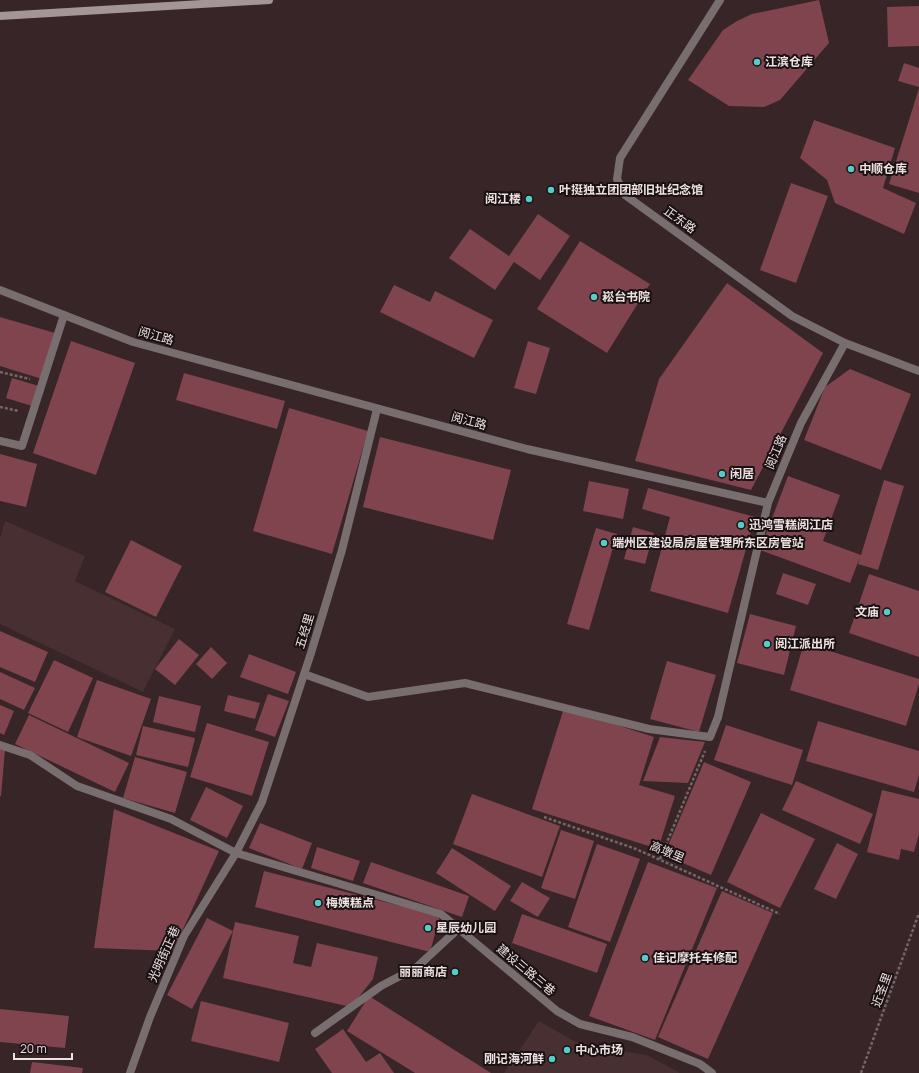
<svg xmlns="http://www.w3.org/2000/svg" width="919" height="1073" viewBox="0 0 919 1073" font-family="Manrope,'Noto Sans SC',sans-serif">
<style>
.built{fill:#472f32}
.building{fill:#7f444d}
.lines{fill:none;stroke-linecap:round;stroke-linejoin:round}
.path{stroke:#756567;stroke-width:2.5;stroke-dasharray:3 2;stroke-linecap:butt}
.service{stroke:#786e6f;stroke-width:8}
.minor{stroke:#786e6f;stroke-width:8}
.secondary{stroke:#a49596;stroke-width:8}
.poi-dot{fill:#54cdc8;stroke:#191011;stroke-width:1.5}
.labels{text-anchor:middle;stroke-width:4;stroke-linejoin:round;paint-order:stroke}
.poi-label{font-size:12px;font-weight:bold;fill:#ede1e2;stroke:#191011;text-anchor:start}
.street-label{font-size:12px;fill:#ede1e2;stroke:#191011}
</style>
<rect width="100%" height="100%" fill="#372527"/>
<!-- built -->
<path class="built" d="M5 521 85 556 75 581 175 629 143 692 0 624V538Z
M539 1021 581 1045 647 1055 680 1073H504Z"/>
<!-- building -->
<path class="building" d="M819 0 829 43 780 100 764 107 729 106 688 80 723 30 737 21 752 14Z
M919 6V46L888 47 887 7Z
M904 63 919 68V87L898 81Z
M919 88V193L889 184Z
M814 120 895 148 883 188 916 203 904 234 835 203 827 180 800 158Z
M791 183 828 196 796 283 760 270Z
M538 214 570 236 540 280 514 262 495 290 449 258 470 229 509 256Z
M580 241 650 284 607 353 537 309Z
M727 283 823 353 751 490 635 461 659 379Z
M394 285 430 302 435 291 493 320 474 358 380 312Z
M0 317 55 333 42 379 0 366Z
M71 341 135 363 96 475 33 453Z
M528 341 550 348 536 394 514 388Z
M850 369 911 394 881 470 804 440 825 387Z
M184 373 285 401 277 429 176 400Z
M12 378 39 386 32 406 6 398Z
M289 408 368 431 332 554 253 531Z
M380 437 511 470 493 540 363 507Z
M0 454 37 464 26 507 0 501Z
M788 476 840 495 823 541 861 555 884 480 904 486 878 570 858 564 860 557 850 583 760 550Z
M589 481 629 489 623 519 583 511Z
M648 488 755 517 728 613 650 591 670 517 642 509Z
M633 527 654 533 645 564 624 559Z
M596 528 617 534 589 630 567 624Z
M131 540 182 566 156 617 105 592Z
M783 573 816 584 808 605 776 594Z
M869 574 919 591V657L849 633Z
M750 614 796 626 784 675 737 663Z
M0 631 48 652 35 682 0 667Z
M179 639 199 655 175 685 155 669Z
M804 643 919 679V684L906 726 790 690Z
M211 647 227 663 212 679 196 664Z
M249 654 296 672 288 694 240 677Z
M54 660 93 678 68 732 28 713Z
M667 661 716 675 699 732 650 719Z
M0 672 35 688 24 710 0 699Z
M97 680 151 699 131 756 77 737Z
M268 694 289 701 275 737 255 730Z
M228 695 260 703 255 719 224 711Z
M159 696 201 706 195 732 153 722Z
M0 705 14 711 4 735 0 733Z
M564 708 654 737 639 785 675 796 658 849 532 809Z
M29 715 129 763 115 792 15 744Z
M818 721 919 751V775L914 792 806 761Z
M207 723 269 742 252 796 190 777Z
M726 725 803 750 792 785 714 760Z
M143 726 195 738 188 767 136 755Z
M660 737 705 742 688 783 643 781Z
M0 749 5 750 1 796H0Z
M135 757 187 772 175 813 123 798Z
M704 762 751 782 711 875 664 855Z
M796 781 873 814 860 844 782 810Z
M206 787 243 806 227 838 190 820Z
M882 790 919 799V834L914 852 901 849 899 860 867 852Z
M472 794 560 826 542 877 453 844Z
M114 809 219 851 173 951 94 948Z
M761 813 815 839 780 908 727 882Z
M260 823 312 843 302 869 249 848Z
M561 830 594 841 575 899 541 888Z
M837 843 858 854 836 899 814 889Z
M597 844 640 859 610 942 568 927Z
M317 847 360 861 353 881 311 868Z
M452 848 511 886 495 911 436 873Z
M371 862 469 896 462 917 363 883Z
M648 862 717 888 655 1040 589 1016Z
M264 871 440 916 430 952 255 907Z
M522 882 550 898 538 917 510 901Z
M722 891 773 913 708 1059 658 1037Z
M522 914 607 944 597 973 512 943Z
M207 918 233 931 192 1009 167 995Z
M235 922 299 936 293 963 311 967 317 943 378 957 373 979 351 1007 223 978Z
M369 996 491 1073H415L347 1031Z
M201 1001 289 1023 279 1062 191 1041Z
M0 1009 69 1016 65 1048 0 1042Z
M343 1029 366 1062 380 1053 394 1073H332L315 1049Z
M32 1062 83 1068 82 1073H30Z"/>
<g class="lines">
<!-- path -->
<path class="path" d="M0 372 30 379
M0 407 19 411
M544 817 636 849 780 914
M660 859 705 751
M861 1073 919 913"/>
<!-- service -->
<path class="service" d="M0 441 22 446 64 315
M304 674 368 697 465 683 649 729 710 737 718 717
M0 745 30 755 77 786 171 819 236 853 441 914 557 1011 580 1024 632 1037 700 1064 712 1073
M315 1033 381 986 417 967 458 929
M130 1073 150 1017 184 936 236 853 262 802 311 653 342 550 377 409"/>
<!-- minor -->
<path class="minor" d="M720 0 620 158 617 179 625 195 792 316 845 343 919 371
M0 290 133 342 527 449 768 503
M718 717 768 503 801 423 845 343"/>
<!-- secondary -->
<path class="secondary" d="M0 16 269 0"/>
</g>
<!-- markers -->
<g class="poi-dot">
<circle cx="757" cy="62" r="4"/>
<circle cx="851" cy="169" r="4"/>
<circle cx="551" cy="190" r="4"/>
<circle cx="529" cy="199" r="4"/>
<circle cx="594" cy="297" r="4"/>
<circle cx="722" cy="474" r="4"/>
<circle cx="741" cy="525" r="4"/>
<circle cx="604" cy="543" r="4"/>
<circle cx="887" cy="612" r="4"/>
<circle cx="767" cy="644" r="4"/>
<circle cx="318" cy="903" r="4"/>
<circle cx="428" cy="928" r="4"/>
<circle cx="645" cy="958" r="4"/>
<circle cx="455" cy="972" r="4"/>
<circle cx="567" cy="1050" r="4"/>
<circle cx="552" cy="1059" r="4"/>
</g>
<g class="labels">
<!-- poi labels -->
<g class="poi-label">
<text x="765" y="66">江滨仓库</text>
<text x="859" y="173">中顺仓库</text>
<text x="559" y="194">叶挺独立团团部旧址纪念馆</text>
<text x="521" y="203" text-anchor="end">阅江楼</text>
<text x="602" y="301">崧台书院</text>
<text x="730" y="478">闲居</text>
<text x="749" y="529">迅鸿雪糕阅江店</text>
<text x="612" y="547">端州区建设局房屋管理所东区房管站</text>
<text x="879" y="616" text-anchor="end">文庙</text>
<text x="775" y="648">阅江派出所</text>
<text x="326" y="907">梅姨糕点</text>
<text x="436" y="932">星辰幼儿园</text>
<text x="653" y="962">佳记摩托车修配</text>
<text x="447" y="976" text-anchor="end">丽丽商店</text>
<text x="575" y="1054">中心市场</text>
<text x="544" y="1063" text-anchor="end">刚记海河鲜</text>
</g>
<!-- street labels -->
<g class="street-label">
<text transform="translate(680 220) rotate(36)" y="4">正东路</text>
<text transform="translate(156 336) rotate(16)" y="4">阅江路</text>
<text transform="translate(469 421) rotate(15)" y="4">阅江路</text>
<text transform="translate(776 452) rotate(-67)" y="4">阅江路</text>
<text transform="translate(305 631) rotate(-73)" y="4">五经里</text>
<text transform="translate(667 852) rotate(23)" y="4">高墩里</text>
<text transform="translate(164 954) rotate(-66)" y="4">光明街正巷</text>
<text transform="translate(526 970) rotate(40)" y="4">建设三路三巷</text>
<text transform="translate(882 990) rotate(-70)" y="4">近圣里</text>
</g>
</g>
<!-- scale -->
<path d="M14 1053v6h58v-6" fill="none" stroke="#ede1e2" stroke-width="2"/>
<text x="20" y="1053" font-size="12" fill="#ede1e2" stroke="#191011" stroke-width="3" paint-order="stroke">20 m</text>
</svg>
